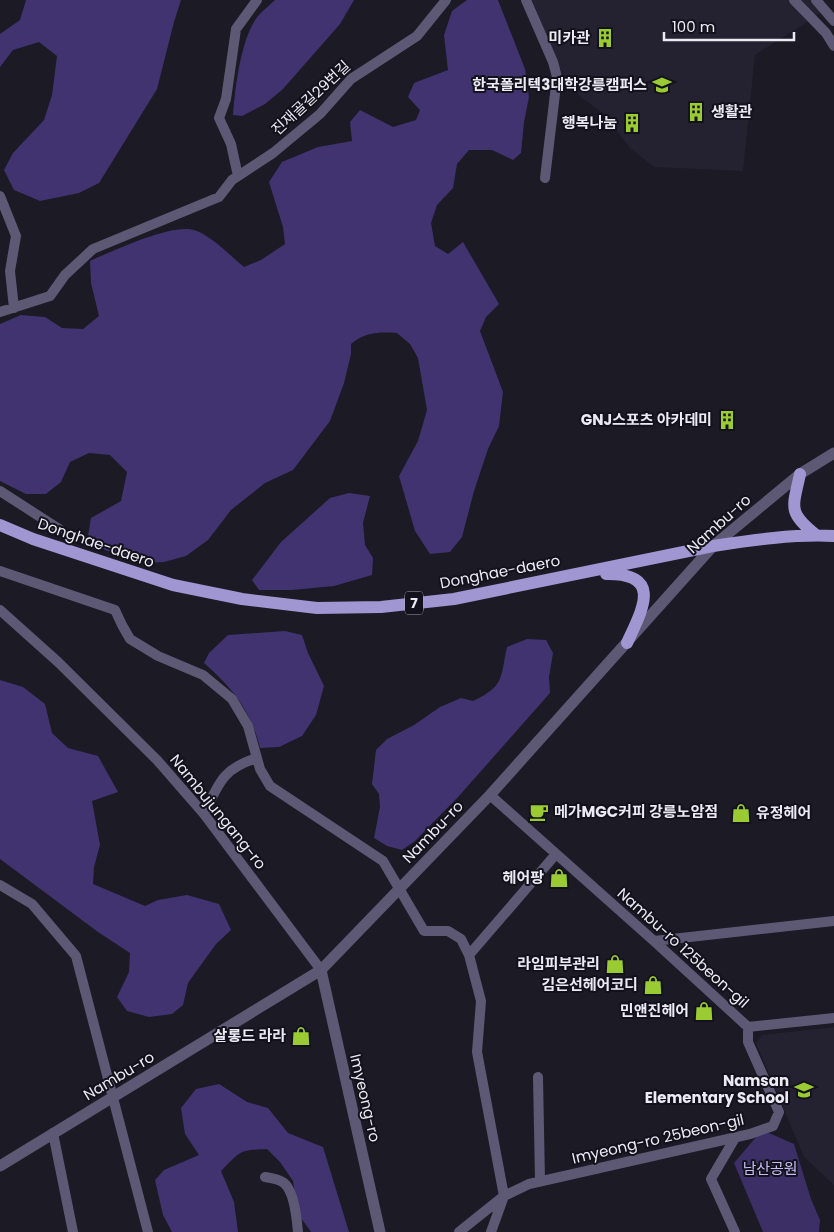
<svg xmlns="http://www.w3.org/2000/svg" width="834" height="1232" viewBox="0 0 834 1232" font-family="Poppins,'Noto Sans KR',sans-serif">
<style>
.built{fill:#242131}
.green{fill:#3b2f65}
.forest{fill:#413370}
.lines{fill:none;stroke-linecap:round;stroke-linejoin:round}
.minor{stroke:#5d5975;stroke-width:10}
.tertiary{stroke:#5d5975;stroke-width:11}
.primary{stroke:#a096d1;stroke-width:12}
.labels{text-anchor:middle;stroke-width:4;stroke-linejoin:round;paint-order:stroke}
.shield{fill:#13111b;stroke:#abaab2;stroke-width:1}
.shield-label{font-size:14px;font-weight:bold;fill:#ecebf3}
.poi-label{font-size:15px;font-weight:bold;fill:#ecebf3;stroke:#13111b;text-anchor:end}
.street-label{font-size:15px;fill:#ecebf3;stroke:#13111b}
.park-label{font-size:15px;fill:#c6bdf5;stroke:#13111b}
</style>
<rect width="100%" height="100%" fill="#1c1a25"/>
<!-- built -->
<path class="built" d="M532 0H812L821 12 809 21 755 55 743 171 654 167 629 147 604 114 581 97 562 73Z
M834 1027V1185L804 1157 756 1043 762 1035Z"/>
<!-- green -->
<path class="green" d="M762 1130 794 1144 811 1199 820 1220 819 1232H763L734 1163Z"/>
<!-- forest -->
<path class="forest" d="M26 0H181L174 22 157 89 99 183 79 193 40 201 14 190 4 170 13 153 44 120 52 95 57 56 39 42 13 50 0 67V34L20 20Z
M275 0H354L340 24 283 89 265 104 242 116 233 115C235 88 241 37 258 16 263 10 270 5 275 0Z
M467 0H498L525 69 529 97 524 122 521 153 513 160 492 150H469L457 164 453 188 437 205 431 223 435 246 448 254 463 242 499 304 486 317 480 331 503 392 499 426 488 449 474 491 462 537 450 552 430 554 415 531 399 476 418 441 427 410 418 358 410 344 397 333C379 332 365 332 351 344V354L344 383 330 421 293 470 265 483 231 510 208 540 186 556 164 562 144 563 105 550 88 536 91 518 121 501 127 472 110 455 89 453 70 462 61 482 46 494H26L0 481V324L21 315 45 317 62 328 83 329 99 316 91 283 90 261C112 251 172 223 194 230 209 234 232 257 244 267L261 260 285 244 283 227 269 182 282 162 318 147 352 141 350 122 360 110 393 127 416 120 420 110 408 97 414 83 448 70 444 35 452 11Z
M349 493 370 496 363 523 365 545 373 558 372 575 334 586 292 590H259L252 580 281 542 330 498Z
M285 631 302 635 308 653 324 686 316 715 302 736 279 747 260 748C251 710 232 688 204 663L209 653 228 635Z
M527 639 546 640 553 653 549 677 550 693 459 796 415 841 402 850 387 846 374 838 380 807 379 794 372 784 376 750 387 739 414 725 440 707 461 698 473 701C505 686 500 678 507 647Z
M0 680 23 687 45 704 52 733 68 748 98 756 118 792 92 801 100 845 94 867 93 884 145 906 158 900 187 895 219 904 231 930 216 944 188 983 183 1005 172 1014 149 1017 127 1011 117 997 129 972 130 953 98 932 0 859Z
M219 1084 247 1102 268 1108 288 1133 323 1147 349 1232H311L298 1214 293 1181 280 1162 267 1149C239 1150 241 1151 221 1171L234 1202 238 1232H172L163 1215 155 1180 164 1170 199 1155 185 1134 181 1108 196 1089Z"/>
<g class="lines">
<!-- minor -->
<path class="minor" d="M526 0 553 62 557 77 545 178
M794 0 826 33 834 46
M816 0 834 21
M238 176 231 144 219 118 226 99 236 29 257 0
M0 196 16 236 10 271 14 308
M0 312 50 296 65 275 93 249 219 197 232 180 273 153 320 114 351 79 417 36 446 0
M0 491 59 529
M0 571 115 610 122 625 130 639 158 656 203 675 232 699 248 726 260 769 270 786 383 861 424 931H448L461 939 469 955 481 1001 477 1052 504 1196 491 1232
M0 610 58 662 157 760 204 814 321 970
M490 795 654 941 748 1027 834 1018
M204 814C219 783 222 769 257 758
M0 885 32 904 76 956 148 1232
M654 941 834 921
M469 955 556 854
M538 1077 540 1181
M53 1133 73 1232
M735 1138 711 1179 735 1232
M265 1177C271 1178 279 1179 284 1183 294 1191 297 1220 298 1232
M459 1232 504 1196 529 1184 750 1134 773 1126 779 1112 748 1042V1027"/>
<!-- tertiary -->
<path class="tertiary" d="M321 970 380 1232
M0 1166 321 970 490 795 713 546 800 474 834 453"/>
<!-- primary -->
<path class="primary" d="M800 474C793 507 787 512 816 535
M0 525 33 539 173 585 242 599 317 608 381 607 454 599 713 546C753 540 794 534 834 536
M606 574C664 573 642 610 627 643"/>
</g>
<!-- icons -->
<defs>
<g id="building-bare" transform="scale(1.5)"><path d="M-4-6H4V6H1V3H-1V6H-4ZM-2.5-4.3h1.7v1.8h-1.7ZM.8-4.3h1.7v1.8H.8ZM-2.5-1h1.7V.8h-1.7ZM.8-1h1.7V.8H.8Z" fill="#9bcb33" stroke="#13111b" stroke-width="2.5" paint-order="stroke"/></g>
<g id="university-bare" transform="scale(1.5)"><path d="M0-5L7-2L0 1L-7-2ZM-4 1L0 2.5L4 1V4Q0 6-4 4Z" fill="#9bcb33" stroke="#13111b" stroke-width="2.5" paint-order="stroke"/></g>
<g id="cafe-bare" transform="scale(1.5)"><path d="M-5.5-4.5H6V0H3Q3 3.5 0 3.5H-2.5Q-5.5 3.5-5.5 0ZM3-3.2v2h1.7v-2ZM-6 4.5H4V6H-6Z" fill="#9bcb33" stroke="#13111b" stroke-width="2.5" paint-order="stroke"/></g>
<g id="shop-bare" transform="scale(1.5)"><path d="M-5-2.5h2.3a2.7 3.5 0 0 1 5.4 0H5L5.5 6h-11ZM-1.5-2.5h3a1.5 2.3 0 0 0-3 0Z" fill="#9bcb33" stroke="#13111b" stroke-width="2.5" paint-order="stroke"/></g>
<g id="school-bare" transform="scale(1.5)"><path d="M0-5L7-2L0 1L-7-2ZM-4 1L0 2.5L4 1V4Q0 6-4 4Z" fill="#9bcb33" stroke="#13111b" stroke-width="2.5" paint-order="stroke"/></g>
</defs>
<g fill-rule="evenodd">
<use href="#building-bare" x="605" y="38"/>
<use href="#university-bare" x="662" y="85"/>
<use href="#building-bare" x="696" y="112"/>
<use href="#building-bare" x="632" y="123"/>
<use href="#building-bare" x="727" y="420"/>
<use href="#cafe-bare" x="539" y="812"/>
<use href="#shop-bare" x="741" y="813"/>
<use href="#shop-bare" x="559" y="878"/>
<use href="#shop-bare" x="615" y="964"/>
<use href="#shop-bare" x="653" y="985"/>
<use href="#shop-bare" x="704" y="1011"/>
<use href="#shop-bare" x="301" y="1036"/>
<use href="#school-bare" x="804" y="1090"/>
</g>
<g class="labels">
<!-- shield labels -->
<rect class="shield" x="405" y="591.5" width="18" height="23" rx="4"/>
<g class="shield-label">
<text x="414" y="608">7</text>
</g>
<!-- poi labels -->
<g class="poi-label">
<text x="590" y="43">미카관</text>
<text x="647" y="90">한국폴리텍3대학강릉캠퍼스</text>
<text x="711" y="117" text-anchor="start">생활관</text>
<text x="617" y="128">행복나눔</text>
<text x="712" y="425">GNJ스포츠 아카데미</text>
<text x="554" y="817" text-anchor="start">메가MGC커피 강릉노암점</text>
<text x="756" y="818" text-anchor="start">유정헤어</text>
<text x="544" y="883">헤어팡</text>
<text x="600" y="969">라임피부관리</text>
<text x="638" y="990">김은선헤어코디</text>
<text x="689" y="1016">민앤진헤어</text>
<text x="286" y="1041">살롱드 라라</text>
<text x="789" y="1086">Namsan<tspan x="789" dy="17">Elementary School</tspan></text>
</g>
<!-- street labels -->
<g class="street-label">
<text transform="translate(311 98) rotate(-43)" y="5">진재골길29번길</text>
<text transform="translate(719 524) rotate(-42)" y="5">Nambu-ro</text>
<text transform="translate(96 543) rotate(19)" y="5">Donghae-daero</text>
<text transform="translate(500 572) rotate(-11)" y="5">Donghae-daero</text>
<text transform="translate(218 812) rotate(51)" y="5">Nambujungang-ro</text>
<text transform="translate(433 832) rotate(-46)" y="5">Nambu-ro</text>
<text transform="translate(683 948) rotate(42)" y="5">Nambu-ro 125beon-gil</text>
<text transform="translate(119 1076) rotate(-31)" y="5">Nambu-ro</text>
<text transform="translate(365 1098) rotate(77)" y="5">Imyeong-ro</text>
<text transform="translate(658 1139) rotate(-13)" y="5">Imyeong-ro 25beon-gil</text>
</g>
<!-- park labels -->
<g class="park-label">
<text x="770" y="1174">남산공원</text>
</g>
</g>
<!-- scale -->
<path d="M664 32v8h130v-8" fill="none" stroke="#ecebf3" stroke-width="2.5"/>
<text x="672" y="32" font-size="15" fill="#ecebf3" stroke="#13111b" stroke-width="4" paint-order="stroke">100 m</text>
</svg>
